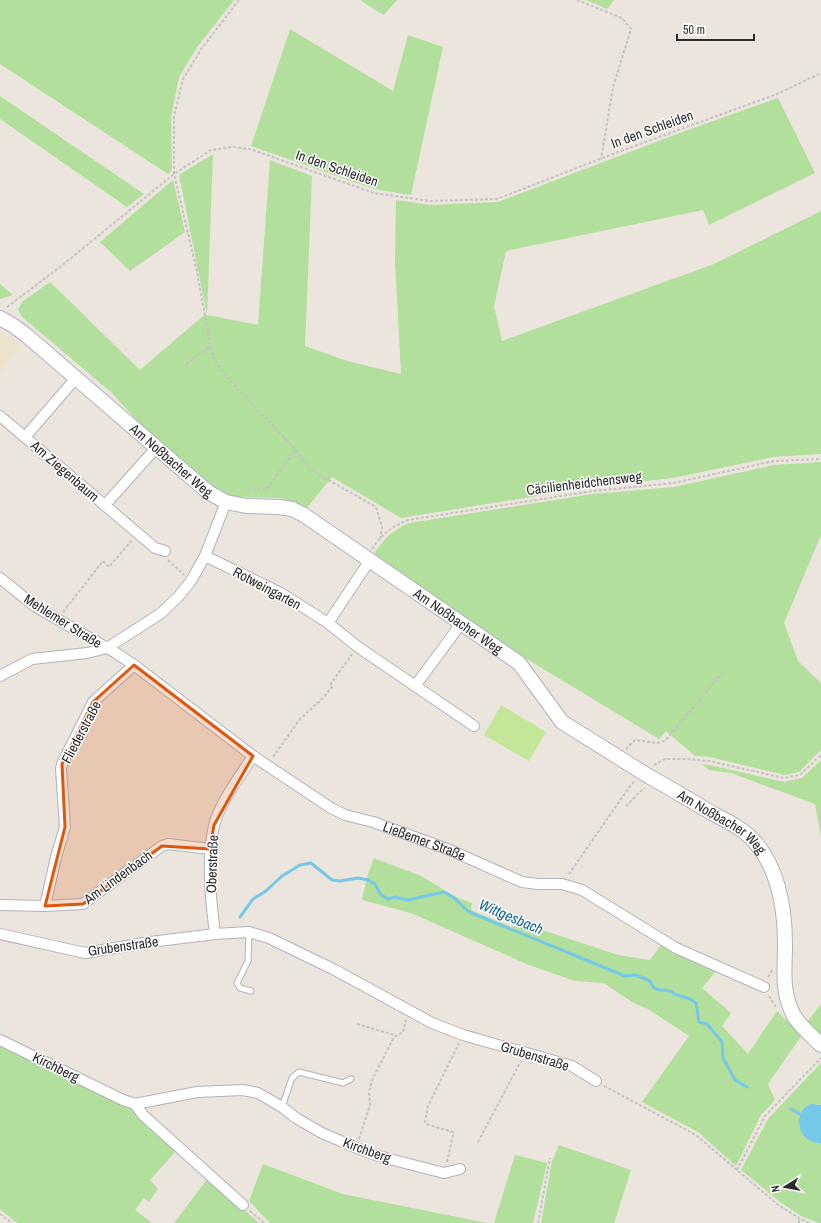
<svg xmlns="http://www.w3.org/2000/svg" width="821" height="1223" viewBox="0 0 821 1223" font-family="'Archivo Narrow',sans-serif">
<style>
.education{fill:#ece3cd}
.green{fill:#b2df9c}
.pitch{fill:#c4e698}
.water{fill:#75c8e8}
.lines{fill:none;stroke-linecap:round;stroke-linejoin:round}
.stream{stroke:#75c8e8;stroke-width:3}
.lane-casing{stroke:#b0b3bd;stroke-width:7}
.street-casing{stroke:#b0b3bd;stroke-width:12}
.secondary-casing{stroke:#b0b3bd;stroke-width:16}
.path{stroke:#c3c3c3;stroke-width:2;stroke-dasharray:3 2;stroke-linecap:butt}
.lane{stroke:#fff;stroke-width:5}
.street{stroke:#fff;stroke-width:10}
.secondary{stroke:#fff;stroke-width:14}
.secondary-bridge-casing{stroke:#b0b3bd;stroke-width:16;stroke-linecap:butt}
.secondary-bridge{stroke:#fff;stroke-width:14}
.marked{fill:#de570e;fill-opacity:0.2;stroke:#de570e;stroke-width:3;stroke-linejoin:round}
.labels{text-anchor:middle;stroke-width:3;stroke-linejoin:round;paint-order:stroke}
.street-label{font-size:14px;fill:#2a2a2a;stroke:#fff}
.water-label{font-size:15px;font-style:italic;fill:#146694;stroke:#fff}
</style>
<rect width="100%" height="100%" fill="#ebe5dd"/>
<!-- education -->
<path class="education" d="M0 332 22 347 0 372Z"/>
<!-- green -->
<path class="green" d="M0 0H234L198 46 179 77 171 118 172 170 168 174 0 64Z
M362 0H397L384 15 361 1Z
M586 0H614L607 9Z
M290 29 393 91 408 35 443 47 411 195 374 189 251 146Z
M0 96 144 194 127 207 0 119Z
M778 98 815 173 709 225 703 210 506 251 494 306 502 341 714 264 821 211V454L773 457 673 478 592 487 401 518 332 477 306 509 295 503 280 498 233 497 215 491 154 439 112 393 21 316 18 309 22 302 50 282 140 370 203 316 207 315 179 175 213 154 207 315 258 325 270 160 312 176 305 346 347 361 401 374 395 262 396 200 430 205 498 202 677 134Z
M173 180 185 232 130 271 100 242Z
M0 284 13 295 0 299Z
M821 462V535L784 623 798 661 821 683V750L799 772 785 775 709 757 695 756 666 731 659 739 522 656 374 554C384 539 392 530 409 523L593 494 674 487 774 465Z
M821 760V837L815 804 731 773 709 770 702 764 710 765 784 782 802 778Z
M374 858 421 876 456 897 472 903 471 910 512 927 527 925 618 955 650 960 661 945 715 972 702 988 731 1013 722 1026 748 1054 777 1011 802 1035 768 1084 775 1100 761 1115 736 1166 698 1132 642 1102 689 1036 648 1009 632 1002 604 983 575 981 529 965 411 913 362 900 367 877Z
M821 1004V1037L808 1021Z
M0 1044 133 1106 177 1150 150 1180 158 1189 149 1202 144 1198 135 1210 152 1223H17L0 1209Z
M821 1063V1105L816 1104 809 1140 821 1144V1223H819L801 1216 780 1202 741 1170 768 1119Z
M559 1145 631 1170 614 1223H541L552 1161Z
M515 1155 547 1163 533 1223H494Z
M263 1164 343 1194 487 1223H270L249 1201Z
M208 1178 259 1223H174Z"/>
<!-- pitch -->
<path class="pitch" d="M501 705 546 732 529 761 484 735Z"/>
<!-- water -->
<path class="water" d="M811 1104 821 1105V1144C815 1142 808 1141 804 1136 796 1125 798 1109 811 1104Z"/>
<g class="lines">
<!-- stream -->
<path class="stream" d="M240 917 253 899 266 891 282 876 300 865 311 863 332 880 340 881 358 878 368 880 375 884 381 895 388 899 395 897 408 900 444 892 454 898 469 912 625 976 636 975 650 981 654 988 660 990 671 991 674 994 690 999 696 1003 699 1022 707 1024 722 1042 723 1058 735 1080 747 1087
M791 1109 800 1114"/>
<!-- lane casing -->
<g class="lane-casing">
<path id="lane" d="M249 932 248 961 237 983 240 988 251 991
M282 1107 292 1078 299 1072 343 1083 351 1079"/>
</g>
<!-- street casing -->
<g class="street-casing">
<g id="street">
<path d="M0 416 155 548 165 551"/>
<path d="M25 437 76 378"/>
<path d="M105 505 156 448"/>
<path d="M205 556 281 593 328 623 358 647 474 726"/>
<path id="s1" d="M0 578 36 607 116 653 134 665 253 756 331 808 345 815 373 822 450 850 522 882 538 884H562L582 890 676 948 764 987"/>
<path d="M328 623 370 560"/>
<path d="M0 676 32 659 87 653 107 648 160 614 178 597 191 581 205 556 226 502"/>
<path d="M415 686 455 632 460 622"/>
<path d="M0 905 45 906 83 904 162 846 168 844 210 849"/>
<path d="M45 906 56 857 65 827 61 769 62 764 93 702 134 665"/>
<path d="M0 934 85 953 150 942 215 934 249 932 269 938 335 970 432 1023 463 1035 572 1066 596 1081"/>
<path d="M215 934C211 901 206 859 214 826 219 804 240 776 253 756"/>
<path d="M0 1040 123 1100 135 1104 143 1115 243 1205"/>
<path d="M135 1104 197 1092 243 1090 258 1093 282 1107 296 1118 322 1133 357 1148 378 1156 444 1173 460 1169"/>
</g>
</g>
<!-- secondary casing -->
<g class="secondary-casing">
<g id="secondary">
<path id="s2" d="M0 318 14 326 26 335 208 492 226 502 246 506 279 507 292 509 304 515 519 663 562 722 629 764"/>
<path id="s3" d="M650 777C670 788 690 800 710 812 725 820 744 829 755 842 779 870 785 909 785 945 785 971 781 991 794 1016 799 1025 813 1037 821 1045"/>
</g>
</g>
<!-- path -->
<path class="path" d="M239 0 202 48 183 79 174 117V174L196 267 213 358 231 382 296 450 266 489 249 490 247 494
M577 0 622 18 631 29 613 87 601 159
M7 307 60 267 174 174 211 150 233 147 250 149 374 193 430 201 497 199 618 152 777 94 821 73
M186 364 211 346
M296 450 311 470 376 507 382 527 380 538
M372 549C381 535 392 526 408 520L593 491 673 483 774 461 821 459
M168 560 184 575
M63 612 103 561 109 567 132 540
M626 749 635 740 658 743 666 740 723 672
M273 757 300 719 323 698 332 687 330 685 352 654
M654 765 665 759H686L709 761 784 778 800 775 821 755
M626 806 643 789 645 788
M569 874 630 786 635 781
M768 977 773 969
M769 996 777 1009
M357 1024 395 1035
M604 1086 696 1135 777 1204 799 1218 809 1223
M359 1139 370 1105 369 1092 372 1080 394 1037 403 1032 406 1020
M478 1142 521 1061
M447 1162 453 1135V1132L426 1124 425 1121 428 1106 459 1043
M737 1170 765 1116 821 1058
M250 1211 264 1223
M0 1214 12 1223
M538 1223 550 1158
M799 1223V1218"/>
<!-- lane -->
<use href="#lane" class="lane"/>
<!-- street -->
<use href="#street" class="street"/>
<!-- secondary -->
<use href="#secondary" class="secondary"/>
<!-- secondary-bridge casing -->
<g class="secondary-bridge-casing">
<path id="secondary-bridge" d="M629 764 650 777"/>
</g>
<!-- secondary-bridge -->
<use href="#secondary-bridge" class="secondary-bridge"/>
</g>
<!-- marked area -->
<path class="marked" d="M134 665 253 756 214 825 210 849 162 846 83 904 45 906 65 827 62 764 93 702Z"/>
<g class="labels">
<!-- street labels -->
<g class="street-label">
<text transform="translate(652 129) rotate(-20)" y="5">In den Schleiden</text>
<text transform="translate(337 168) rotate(19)" y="5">In den Schleiden</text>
<text dy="5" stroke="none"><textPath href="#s2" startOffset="223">Am Noßbacher Weg</textPath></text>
<text transform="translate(65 471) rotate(41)" y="5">Am Ziegenbaum</text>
<text transform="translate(584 483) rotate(-7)" y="5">Cäcilienheidchensweg</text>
<text transform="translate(267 588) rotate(28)" y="5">Rotweingarten</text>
<text transform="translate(63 621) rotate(32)" y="5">Mehlemer Straße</text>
<text dy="5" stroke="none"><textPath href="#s2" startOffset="559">Am Noßbacher Weg</textPath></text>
<text transform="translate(81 732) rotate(-62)" y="5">Fliederstraße</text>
<text dy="5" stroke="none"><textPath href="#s3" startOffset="85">Am Noßbacher Weg</textPath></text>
<text dy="5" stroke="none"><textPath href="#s1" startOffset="503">Ließemer Straße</textPath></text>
<text transform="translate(212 864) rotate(-88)" y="5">Oberstraße</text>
<text transform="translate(118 877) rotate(-36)" y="5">Am Lindenbach</text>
<text transform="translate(123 946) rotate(-8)" y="5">Grubenstraße</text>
<text transform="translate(535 1056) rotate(17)" y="5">Grubenstraße</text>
<text transform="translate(56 1067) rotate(26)" y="5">Kirchberg</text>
<text transform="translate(367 1150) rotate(20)" y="5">Kirchberg</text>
</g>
<!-- water labels -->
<g class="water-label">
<text transform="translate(511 917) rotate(23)" y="5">Wittgesbach</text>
</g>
</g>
<!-- north arrow -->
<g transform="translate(785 1187) rotate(259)" stroke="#ffffff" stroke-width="3" paint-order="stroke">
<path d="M0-3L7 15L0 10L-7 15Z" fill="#2a2a2a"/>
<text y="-6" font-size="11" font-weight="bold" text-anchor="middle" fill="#2a2a2a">N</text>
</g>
<!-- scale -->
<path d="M677 34v6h77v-6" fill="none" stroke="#2a2a2a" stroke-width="2"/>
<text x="683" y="34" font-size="12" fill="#2a2a2a" stroke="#ffffff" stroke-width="3" paint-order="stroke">50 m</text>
</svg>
